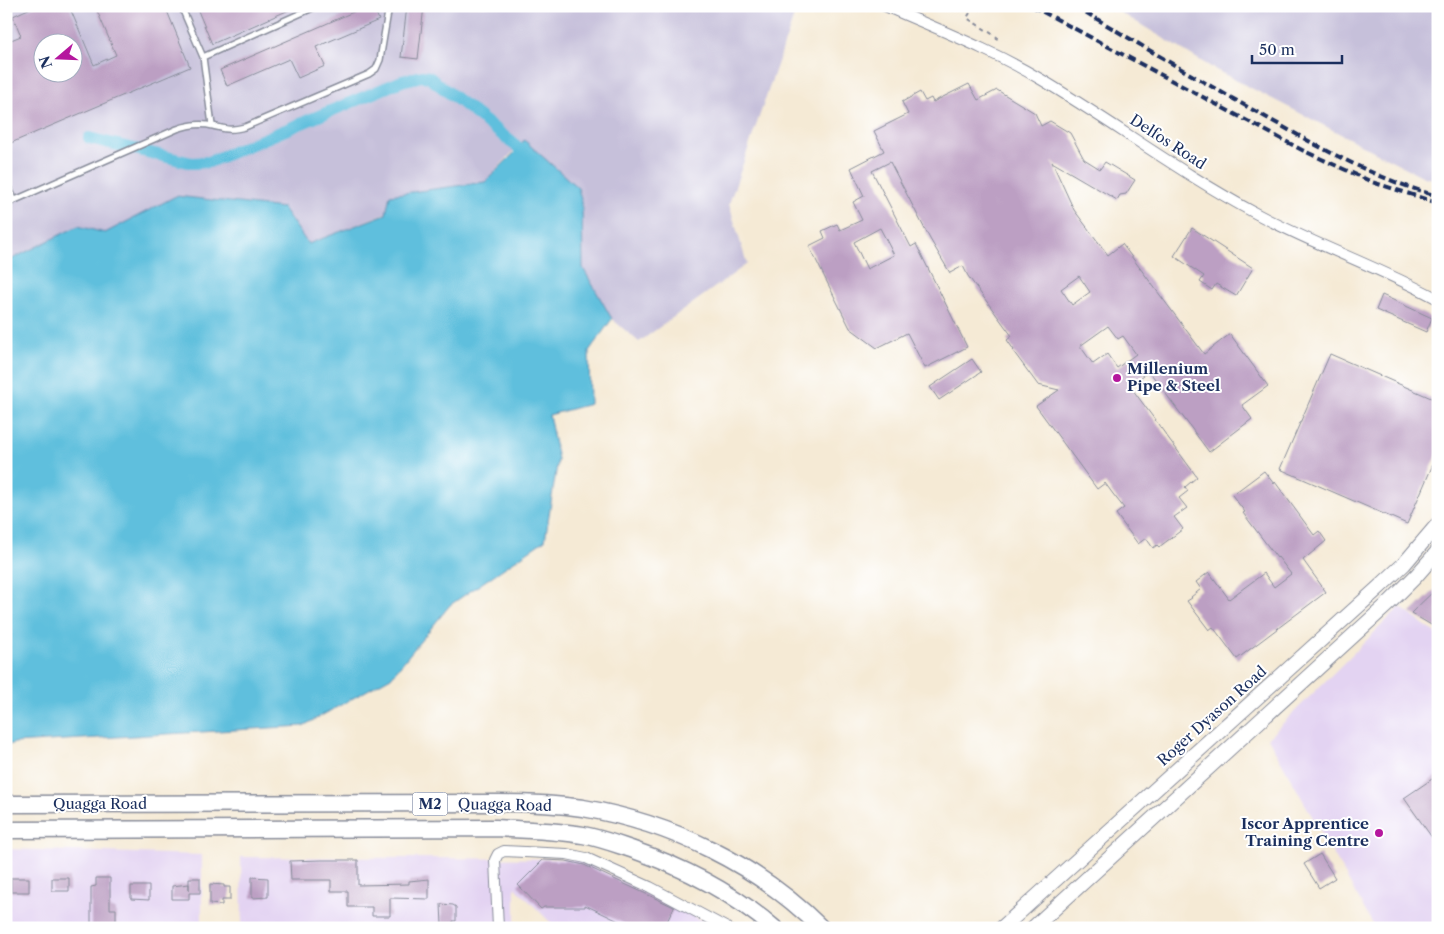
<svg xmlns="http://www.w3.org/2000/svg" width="1444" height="934" viewBox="0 0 1444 934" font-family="'Libre Caslon Text',serif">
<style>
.built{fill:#e3d3f2}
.industrial{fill:#c6c0da;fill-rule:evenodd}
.water{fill:#5fbfdd;stroke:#3d779e}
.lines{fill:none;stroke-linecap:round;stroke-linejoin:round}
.canal{stroke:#5fbfdd;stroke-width:12}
.building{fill:#bc9fc3;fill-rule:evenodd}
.lane-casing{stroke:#888c9a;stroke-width:8}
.street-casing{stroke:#888c9a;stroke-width:12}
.secondary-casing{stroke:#888c9a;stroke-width:16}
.primary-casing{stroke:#888c9a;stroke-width:19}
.path{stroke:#888c9a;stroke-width:2;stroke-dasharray:4 4;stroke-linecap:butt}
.lane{stroke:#fff;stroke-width:5}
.street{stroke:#fff;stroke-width:10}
.secondary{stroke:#fff;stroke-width:14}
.primary{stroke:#fff;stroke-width:16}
.rail{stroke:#1b2f5e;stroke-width:4;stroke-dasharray:8 4;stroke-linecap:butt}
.poi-dot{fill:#b5179e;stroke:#fff;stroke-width:2}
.labels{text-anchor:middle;stroke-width:4;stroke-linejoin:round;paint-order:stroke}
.shield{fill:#fff;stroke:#5f6d8e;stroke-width:1}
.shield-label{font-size:14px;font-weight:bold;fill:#1b2f5e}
.street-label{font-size:15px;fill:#1b2f5e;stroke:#fff}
.poi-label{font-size:15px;font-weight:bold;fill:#1b2f5e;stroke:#fff;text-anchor:start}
</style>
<rect width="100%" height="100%" fill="#fff"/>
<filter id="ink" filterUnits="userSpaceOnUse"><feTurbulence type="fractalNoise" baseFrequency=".02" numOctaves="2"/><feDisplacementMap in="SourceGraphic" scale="10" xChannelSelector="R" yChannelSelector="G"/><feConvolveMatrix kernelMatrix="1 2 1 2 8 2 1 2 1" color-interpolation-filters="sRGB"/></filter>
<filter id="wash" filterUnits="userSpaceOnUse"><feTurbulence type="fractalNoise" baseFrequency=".0096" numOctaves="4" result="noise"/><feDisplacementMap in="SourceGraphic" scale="20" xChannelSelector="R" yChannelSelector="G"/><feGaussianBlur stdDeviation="1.12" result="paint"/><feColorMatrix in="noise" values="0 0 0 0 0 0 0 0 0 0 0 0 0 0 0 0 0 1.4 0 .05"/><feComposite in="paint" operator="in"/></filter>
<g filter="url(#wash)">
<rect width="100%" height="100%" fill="#f5ead5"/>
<!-- built -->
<path class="built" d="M1400 607 1438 635V928H1375L1268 738Z
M6 849 202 855V928H6Z
M241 857 578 859 717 928H556L515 887V928H242Z"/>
<!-- industrial -->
<path class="industrial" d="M6 6H792L794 16 729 204 747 264 639 342 612 319 583 268 582 202 524 140 485 182 390 195 386 213 308 244 283 208 176 196 105 234 78 226 6 262ZM42 42H72V72H42Z
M1110 6H1438V180L1424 177 1216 70Z"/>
<!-- water -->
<path class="water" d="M524 140 578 188 582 202 583 268 612 319 589 351 590 404 549 415 558 459 545 540 450 605 391 677 303 726 14 743 6 746V262L78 226 105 233 176 196 283 208 308 244 386 214 390 195 485 182 519 148Z"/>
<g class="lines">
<!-- canal -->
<path class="canal" d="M89 138 192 163 209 162 402 81 422 76 429 77 519 148"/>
</g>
<g id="blocks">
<!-- building -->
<path class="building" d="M35 6H69L94 65 116 55 95 6H165L190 67 6 145V42L21 36 13 16ZM42 42H72V72H42Z
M196 6H298L212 44Z
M367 6H373L379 20 316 47 325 66 298 78 289 59 227 86 220 70Z
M407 6H424L418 59 401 57Z
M969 84 978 100 997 90 1035 113 1041 126 1050 121 1070 133 1084 159 1100 169 1105 162 1135 180 1126 194 1120 195 1117 200 1052 162 1074 210 1108 255 1122 244 1204 354 1230 334 1268 386 1242 405 1252 419 1209 452 1149 371 1130 386 1197 477 1185 487 1188 491 1179 498 1187 508 1174 517 1183 529 1159 547 1157 545 1153 548 1146 538 1138 544 1116 514 1124 508 1113 494 1105 483 1097 489 1036 406 1059 390 1038 385 1013 351 1014 350 1007 340 1012 336 968 276 963 266 950 273 930 239 890 162 872 171 911 247 916 244 967 347 925 368 907 333 877 348 850 328 809 246 825 238 822 231 837 224 840 230 862 220 853 202 864 196 851 168 884 151 874 131 908 114 902 102 920 92 925 101 931 98 933 102ZM880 228 894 255 867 269 854 242ZM1079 276 1090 292 1072 305 1061 289ZM1108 326 1118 339 1123 336 1136 354 1117 368 1107 354 1093 364 1080 346Z
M1192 228 1253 268 1236 296 1216 284 1212 290 1200 282 1204 276 1174 256Z
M1382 295 1432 318 1426 332 1376 310Z
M1330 354 1438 401V453L1407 524 1280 469Z
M972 359 981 372 939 400 930 387Z
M1264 471 1274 484 1275 482 1314 535 1319 531 1326 541 1303 560 1326 592 1237 659 1213 627 1209 630 1187 601 1192 598 1191 597 1201 589 1196 582 1209 572 1229 599 1264 573 1274 587 1291 574 1278 557 1277 558 1243 513 1245 512 1232 495Z
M1438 587V629L1411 613Z
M1438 775V846L1404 798Z
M1320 854 1335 878 1319 888 1304 864Z
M322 860H358V885L409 884V881L429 879V899L390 898V916H372V907H348V891H331V880H291L290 861Z
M543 860 566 861 584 865 674 907 664 928H633L585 905V907H544L541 909 518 885Z
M252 877 268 878V897L252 898Z
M11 878H29V892H11Z
M52 878H69V891H52Z
M96 878H110V909H116V928H91V887L96 886Z
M189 878H200V893H189V899H172V886L189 884V891Z
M210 884 224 885V887H230V900H222V905L210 904Z
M131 886H149V900L131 899Z
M441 904 453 905 456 907V921H453V925H442Z"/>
</g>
</g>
<g filter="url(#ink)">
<use href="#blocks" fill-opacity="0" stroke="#888c9a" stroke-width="1"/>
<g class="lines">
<!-- lane casing -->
<g class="lane-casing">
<path id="lane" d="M181 6 203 57 212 125
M203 57 317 6
M6 181 14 199
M6 204 177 129C188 125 201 123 213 126 226 129 230 131 245 127L369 74 376 69 380 60 389 6"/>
</g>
<!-- street casing -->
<g class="street-casing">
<path id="street" d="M885 6C937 29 992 50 1042 80 1114 123 1182 174 1257 214 1315 245 1379 267 1438 299
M498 928 495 860 498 854 504 851 567 854 586 858 650 887 727 928"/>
</g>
<!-- secondary casing -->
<g class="secondary-casing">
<path id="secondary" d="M1002 928 1376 590 1404 564 1438 524
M1033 928 1390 602 1416 576 1438 551"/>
</g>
<!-- primary casing -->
<g class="primary-casing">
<path id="primary" d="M6 804 499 803C527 803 555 804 583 808 671 823 757 864 821 928
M6 830 496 828C525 830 555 830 583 835 600 838 616 844 631 849 683 867 732 892 774 928"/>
</g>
<!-- path -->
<path class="path" d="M974 6 967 18 997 37 996 42"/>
<!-- lane -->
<use href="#lane" class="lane"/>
<!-- street -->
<use href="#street" class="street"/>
<!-- secondary -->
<use href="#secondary" class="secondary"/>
<!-- primary -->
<use href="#primary" class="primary"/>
<!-- rail -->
<path class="rail" d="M1032 6 1302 150 1372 182 1438 203
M1075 6C1137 43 1199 80 1262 115 1319 147 1375 179 1438 196"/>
</g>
</g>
<!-- markers -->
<g class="poi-dot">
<circle cx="1117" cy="378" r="5"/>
<circle cx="1379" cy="833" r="5"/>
</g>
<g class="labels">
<!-- shield labels -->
<rect class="shield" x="412.5" y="792.5" width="35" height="23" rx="4"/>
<g class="shield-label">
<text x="430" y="809">M2</text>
</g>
<!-- street labels -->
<g class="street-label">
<text transform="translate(1168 142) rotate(33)" y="5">Delfos Road</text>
<text transform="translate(1212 716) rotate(-42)" y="5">Roger Dyason Road</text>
<text x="100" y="809">Quagga Road</text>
<text transform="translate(505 805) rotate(1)" y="5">Quagga Road</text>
</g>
<!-- poi labels -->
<g class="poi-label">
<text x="1127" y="374">Millenium<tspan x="1127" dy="17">Pipe &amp; Steel</tspan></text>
<text x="1369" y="829" text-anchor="end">Iscor Apprentice<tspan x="1369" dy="17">Training Centre</tspan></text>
</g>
</g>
<!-- margin -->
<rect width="1444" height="934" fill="none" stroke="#fff" stroke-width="25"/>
<!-- north arrow -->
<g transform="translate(58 58) rotate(251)"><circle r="24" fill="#ffffff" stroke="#a4acbf"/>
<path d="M0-4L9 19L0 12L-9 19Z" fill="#b5179e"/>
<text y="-8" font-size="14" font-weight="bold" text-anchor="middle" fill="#1b2f5e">N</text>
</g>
<!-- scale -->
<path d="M1252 55v8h90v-8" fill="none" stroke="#1b2f5e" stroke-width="2.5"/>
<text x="1259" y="55" font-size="15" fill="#1b2f5e" stroke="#ffffff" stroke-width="4" paint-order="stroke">50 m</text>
</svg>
